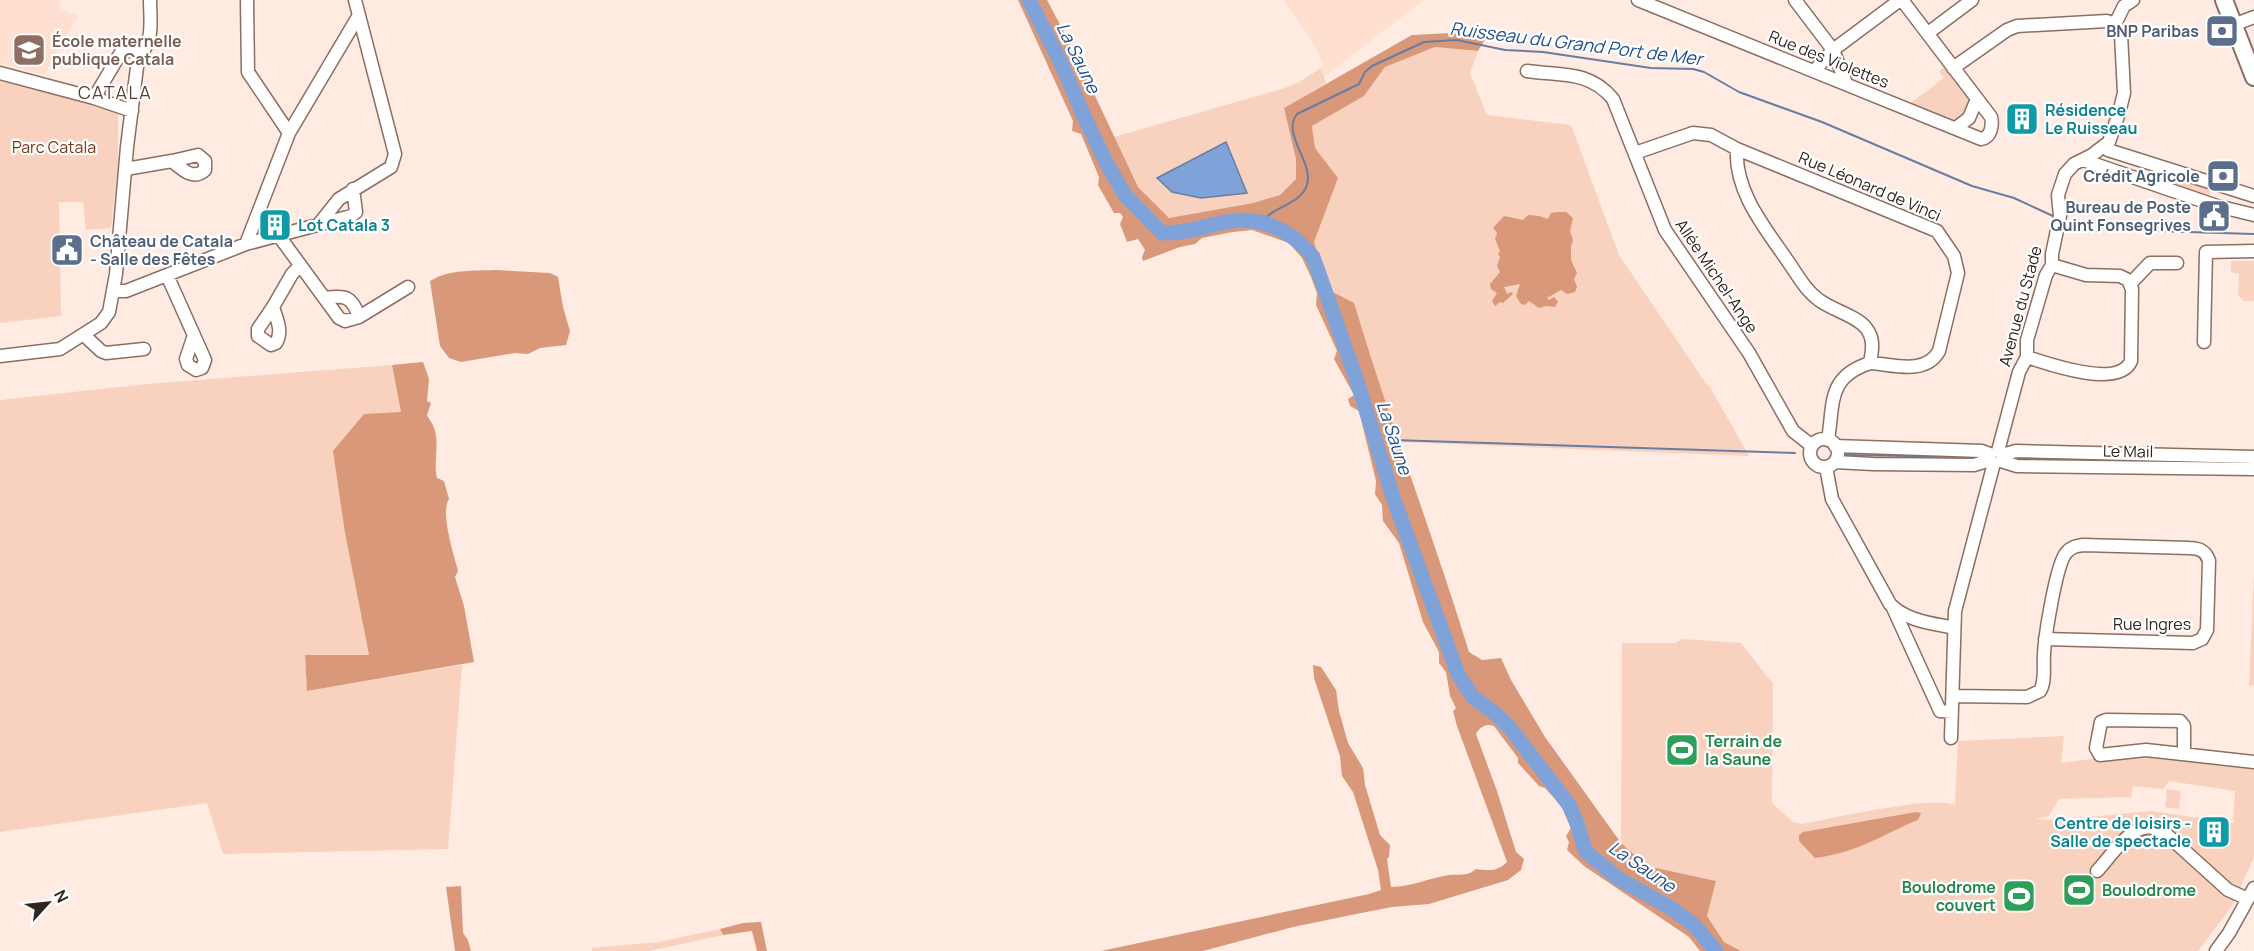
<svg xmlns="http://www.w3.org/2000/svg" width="2254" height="951" viewBox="0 0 2254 951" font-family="Manrope,sans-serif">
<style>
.built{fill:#ffdfd0}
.green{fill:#f8d1bf;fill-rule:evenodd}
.forest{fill:#d89879}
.water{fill:#7fa3d9;stroke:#687da1;stroke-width:1.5}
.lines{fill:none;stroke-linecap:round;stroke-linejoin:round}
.stream{stroke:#687da1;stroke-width:2}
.river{stroke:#7fa3d9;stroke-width:15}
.minor-casing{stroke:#8b6f62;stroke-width:15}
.major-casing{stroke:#8b6f62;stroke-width:20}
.minor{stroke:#fff;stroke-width:12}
.major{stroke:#fff;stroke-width:16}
.labels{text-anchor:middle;stroke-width:4.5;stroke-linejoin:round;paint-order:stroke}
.service-label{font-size:16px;font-weight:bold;fill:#4e5e75;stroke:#fff;text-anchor:end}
.education-label{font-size:16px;font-weight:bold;fill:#785e54;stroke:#fff;text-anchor:start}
.street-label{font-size:16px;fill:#31251f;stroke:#fff}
.culture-label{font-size:16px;font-weight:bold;fill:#0d838f;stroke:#fff;text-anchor:start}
.park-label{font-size:16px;fill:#733817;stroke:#fff}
.leisure-label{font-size:16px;font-weight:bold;fill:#27864d;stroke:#fff;text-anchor:start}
.water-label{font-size:18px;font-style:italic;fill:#224f91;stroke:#fff}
.neighbourhood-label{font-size:18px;letter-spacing:1.5px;fill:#5b4235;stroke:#fff}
</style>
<rect width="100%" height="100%" fill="#ffebe2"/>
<!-- built -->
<path class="built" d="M0 0H59L61 9 78 16 44 75 0 63Z
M1283 0H1424L1325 76 1321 68 1323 63 1312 41Z"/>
<!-- green -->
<path class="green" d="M1435 47 1478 51 1470 73 1487 115 1571 125 1619 255 1707 385H1709L1749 456 1399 442 1379 385 1329 290 1314 242 1338 178 1315 148 1312 126 1364 96 1385 67Z
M1947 65C1957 78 1979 99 1965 114 1960 119 1956 123 1949 121 1935 118 1921 110 1908 105L1944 78 1939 71Z
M1321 68 1326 83 1285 108 1296 159V179L1280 195 1253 203 1169 218 1138 187 1114 137 1282 89 1299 82Z
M0 77 75 97 118 114V163L111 228 86 230 83 202H59L61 316 0 323Z
M2176 176 2212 187 2208 200 2172 187 2171 181Z
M2231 261H2254V301H2244L2238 295 2239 274 2231 272Z
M392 365 401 412 345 533 369 656 305 655 307 691 462 665 448 849 223 854 207 803 0 832V400L147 384Z
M2254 572V685L2249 686Z
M1682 639 1741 643 1773 684 1772 803 1793 822 1802 824C1832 819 1931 795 1955 805L1958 741 2064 736 2061 763 2129 754 2254 766V857L2232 906 2198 951H1741L1724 942 1707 916 1716 881 1647 866 1621 843 1622 643H1675ZM2169 781 2235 791 2233 819 2235 823 2151 811 2056 820 2035 819 2049 816 2059 799 2131 797 2133 786 2163 789Z
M2167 789 2181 791 2179 809 2165 807Z
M720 929 723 935 649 951H592V948L659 942Z"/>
<!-- forest -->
<path class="forest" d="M1018 0H1047L1073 49 1138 187 1169 218 1253 203 1280 195 1296 179V159L1284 108 1412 35 1452 33 1486 38 1478 51 1435 47 1385 67 1364 96 1312 126 1315 148 1338 178 1314 242 1329 290 1354 303C1389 420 1433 535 1469 652L1482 660 1501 658 1511 680 1545 737 1621 843 1647 866 1716 881 1707 916 1724 942 1741 951H1700L1689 937 1584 866 1567 850 1569 842 1566 836 1571 828 1562 807 1545 788 1539 786 1518 763V758L1494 726C1485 723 1480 727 1476 734L1497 791 1516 852 1524 859 1521 870 1508 880 1429 904 1392 907 1361 913 1293 927 1203 951H1101L1369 894 1381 890 1378 870 1353 792 1342 776 1340 756 1314 678 1313 665 1321 667 1336 690 1339 711 1348 743 1363 768 1365 785 1380 835 1390 845 1389 857 1387 859 1391 887C1411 887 1429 878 1449 875 1460 874 1466 877 1476 869 1489 871 1499 871 1507 862L1457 726 1453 711 1456 708 1450 696 1446 672 1439 663V652L1423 622 1399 543 1383 521 1382 505 1375 494 1376 481 1359 411 1350 406 1348 399 1354 395 1334 359 1337 351 1316 305 1317 293 1311 277 1302 258 1289 243 1252 230 1233 232 1202 238 1195 244 1180 247 1143 261 1142 257 1145 250 1138 239 1127 242 1120 224 1123 217 1120 213H1114L1098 185 1099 177 1081 134 1072 131 1073 121Z
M1557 212H1566L1573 218 1570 231 1573 240 1571 246V260L1577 273 1574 279 1577 287 1575 292 1567 294 1561 290 1547 298 1549 300 1554 297 1558 302 1555 307 1546 306 1539 308 1529 301 1525 305 1521 304 1516 296 1520 284 1504 287 1507 294 1511 292 1513 294 1503 303 1500 302 1495 306 1492 301 1497 293 1491 289 1490 284 1500 272 1497 266 1500 257 1498 254 1500 251 1495 239 1497 233 1493 228 1504 216 1523 220 1528 215 1539 216 1548 219 1551 213Z
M495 270 550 273 558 277 563 307 570 331 566 345 540 348 528 354 515 353 461 362 449 358 440 346 430 281C450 269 473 271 495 270Z
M423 362 429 379 427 401 431 403 427 415C429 419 433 424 434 428 440 444 433 462 437 478L444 481 449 499C440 513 454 555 458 571L455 577 464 606 474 662 307 691 305 655H369L345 533 333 451 364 414 401 412 392 365Z
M1916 812 1921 813 1918 820C1904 825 1892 832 1879 838 1858 848 1838 855 1815 858L1799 841V835L1803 832Z
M461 886 463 933 468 940 471 951H455L446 887Z
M761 922 767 951H757L752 931 723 935 720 929 743 923Z"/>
<!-- water -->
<path class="water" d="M1226 142 1247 193 1201 198 1172 192 1157 178Z"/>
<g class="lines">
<!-- stream -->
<path class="stream" d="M1261 222C1274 206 1300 205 1307 185 1314 162 1281 134 1297 114L1359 84 1365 72 1372 66 1424 42 1457 40 1505 50 1543 52 1651 68 1693 69 1704 72 1739 92 1822 122 1972 186 2014 198 2053 216
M2154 231 2254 234
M1375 440H1381
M1393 440 1795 453
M1846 455 1971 457
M2017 458 2203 462"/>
<!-- river -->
<path class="river" d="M1029 0 1062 65 1082 112 1107 164 1125 195 1162 233C1184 234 1205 226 1226 222 1262 215 1292 231 1313 257L1357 381 1394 500 1458 674 1472 696 1497 715 1510 728 1569 805 1576 821 1586 852 1619 879 1671 908 1695 926 1716 951"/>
<!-- minor casing -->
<g class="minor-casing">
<path id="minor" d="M247 0 248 72 289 133
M1638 0 1981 139C1991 138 1993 125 1991 117L1902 0
M1795 0 1833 50 1846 83
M2115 24 2124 6 2133 0
M2233 25 2254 17
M1928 33 1972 0
M141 54C154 39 150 19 150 0
M1953 68 2007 30 2017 26 2107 21 2115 24 2121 34 2124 93 2119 113 2109 142 2092 155 2074 164 2065 174 2058 195 2060 216 2052 254V265L2046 275 2027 340V357L2019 372 1998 451
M1527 71C1561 76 1589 70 1613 99L1665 230 1749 353 1793 431 1812 446
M1814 71 1833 50 1900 0
M0 73 94 98 132 111
M1956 128 1969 118 1977 99
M2105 147 2108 150 2254 196
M1737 149C1734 191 1765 228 1787 260 1797 274 1805 290 1819 300 1832 310 1857 316 1866 328 1875 339 1872 351 1870 363 1827 377 1834 403 1828 440
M1635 153 1693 133 1711 135 1737 149 1937 231 1954 256 1958 273 1939 351C1925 376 1892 364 1870 363
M2083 160 2217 206 2254 215
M126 169 172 161C182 169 193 181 205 170V161L198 155 172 161
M319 224 339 199 391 167 395 154 355 0
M279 236 339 318 345 321 359 317 408 287
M246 244 289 133 359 15
M167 275 205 360 202 368 196 370 188 365 186 359 194 335
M2131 283 2150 263H2177
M114 291H126L246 244 351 216 356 212 353 189
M325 298C345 295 352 296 359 317
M273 307C277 320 283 331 276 343L271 345 258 336V329Z
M273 307 292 274 300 266
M84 335 101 351 106 353 144 349
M2204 342 2206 252 2254 251
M0 356 60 349 101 323 109 312 116 274 127 147 137 67 141 54 132 50 120 54 94 98
M2027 357C2048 364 2119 389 2131 361L2132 289 2128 280 2120 276 2086 275 2052 265
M1810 453a14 14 0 1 1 28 0a14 14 0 1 1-28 0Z
M1835 446 1982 451 1990 454
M2002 455 2016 451 2254 457
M2001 461 2017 466 2254 469
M1835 462 1873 464 1974 465 1990 460
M1826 467 1832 499 1890 604C1906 621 1932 623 1954 628
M1893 608 1940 711 1952 712
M1953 696 2027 697 2040 691C2046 681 2043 666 2044 654 2045 636 2056 565 2066 553 2071 547 2076 546 2083 545L2189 548C2200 548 2206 551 2209 561L2207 630 2202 639 2193 643 2045 639
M1951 738 1955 611 1994 463
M2184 754V726L2180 721 2106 720 2101 722 2096 748 2100 755 2146 750 2254 762
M2097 871C2115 852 2136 813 2165 833L2228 890 2248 899
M2216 951 2229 933 2254 888"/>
</g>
<!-- major casing -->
<g class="major-casing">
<path id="major" d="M2224 0 2254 77"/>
</g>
<!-- minor -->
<use href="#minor" class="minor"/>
<!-- major -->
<use href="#major" class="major"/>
</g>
<!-- icons -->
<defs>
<g id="bank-square" transform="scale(1.725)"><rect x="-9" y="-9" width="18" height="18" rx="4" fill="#5c6f8a" stroke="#fff"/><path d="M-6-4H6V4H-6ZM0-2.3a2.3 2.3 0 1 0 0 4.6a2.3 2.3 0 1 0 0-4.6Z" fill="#fff"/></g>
<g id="school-square" transform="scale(1.725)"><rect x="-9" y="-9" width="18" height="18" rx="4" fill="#8d6e63" stroke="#fff"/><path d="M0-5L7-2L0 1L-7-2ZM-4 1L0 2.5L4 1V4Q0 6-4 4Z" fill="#fff"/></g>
<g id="building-square" transform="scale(1.725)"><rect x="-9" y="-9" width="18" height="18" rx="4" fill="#0f9aa8" stroke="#fff"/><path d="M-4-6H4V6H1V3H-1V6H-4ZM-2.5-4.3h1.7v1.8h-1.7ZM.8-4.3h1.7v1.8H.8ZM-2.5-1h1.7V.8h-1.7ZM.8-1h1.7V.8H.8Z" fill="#fff"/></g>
<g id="civic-square" transform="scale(1.725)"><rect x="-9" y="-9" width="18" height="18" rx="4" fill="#5c6f8a" stroke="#fff"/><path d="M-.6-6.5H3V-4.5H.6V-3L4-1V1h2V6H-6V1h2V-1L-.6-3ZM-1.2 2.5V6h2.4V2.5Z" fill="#fff"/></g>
<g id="stadium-square" transform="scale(1.725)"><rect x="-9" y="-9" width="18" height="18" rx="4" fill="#2e9e5b" stroke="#fff"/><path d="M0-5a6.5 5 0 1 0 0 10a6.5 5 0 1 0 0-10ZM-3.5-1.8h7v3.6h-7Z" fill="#fff"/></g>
</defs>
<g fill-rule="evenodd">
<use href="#bank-square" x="2222" y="31"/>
<use href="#school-square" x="29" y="50"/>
<use href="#building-square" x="2022" y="119"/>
<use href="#bank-square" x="2223" y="176"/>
<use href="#civic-square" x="2214" y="216"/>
<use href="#building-square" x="275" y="225"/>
<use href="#civic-square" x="67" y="250"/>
<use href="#stadium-square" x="1682" y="750"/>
<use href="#building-square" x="2214" y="832"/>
<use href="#stadium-square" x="2079" y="890"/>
<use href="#stadium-square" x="2019" y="896"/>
</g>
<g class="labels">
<!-- service labels -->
<g class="service-label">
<text x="2199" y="37">BNP Paribas</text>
<text x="2200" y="182">Crédit Agricole</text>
<text x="2191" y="213">Bureau de Poste<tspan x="2191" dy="18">Quint Fonsegrives</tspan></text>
<text x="90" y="247" text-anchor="start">Château de Catala<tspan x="90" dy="18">- Salle des Fêtes</tspan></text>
</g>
<!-- education labels -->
<g class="education-label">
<text x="52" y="47">École maternelle<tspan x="52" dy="18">publique Catala</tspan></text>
</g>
<!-- street labels -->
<g class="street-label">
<text transform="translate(1829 59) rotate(22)" y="6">Rue des Violettes</text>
<text transform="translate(1870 186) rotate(23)" y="6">Rue Léonard de Vinci</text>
<text transform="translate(1717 276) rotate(56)" y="6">Allée Michel-Ange</text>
<text transform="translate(2020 306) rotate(-75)" y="6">Avenue du Stade</text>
<text transform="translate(2128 451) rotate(1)" y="6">Le Mail</text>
<text x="2152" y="630">Rue Ingres</text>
</g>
<!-- culture labels -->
<g class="culture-label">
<text x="2045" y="116">Résidence<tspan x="2045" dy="18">Le Ruisseau</tspan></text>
<text x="298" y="231">Lot Catala 3</text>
<text x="2191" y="829" text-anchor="end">Centre de loisirs -<tspan x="2191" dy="18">Salle de spectacle</tspan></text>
</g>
<!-- park labels -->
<g class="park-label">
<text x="54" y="153">Parc Catala</text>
</g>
<!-- leisure labels -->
<g class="leisure-label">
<text x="1705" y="747">Terrain de<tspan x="1705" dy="18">la Saune</tspan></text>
<text x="1996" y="893" text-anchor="end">Boulodrome<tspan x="1996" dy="18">couvert</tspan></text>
<text x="2102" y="896">Boulodrome</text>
</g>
<!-- water labels -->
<g class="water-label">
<text transform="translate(1576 44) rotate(7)" y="6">Ruisseau du Grand Port de Mer</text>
<text transform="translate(1078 58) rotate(64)" y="6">La Saune</text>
<text transform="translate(1394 438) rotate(72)" y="6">La Saune</text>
<text transform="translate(1642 867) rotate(34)" y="6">La Saune</text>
</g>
<!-- neighbourhood labels -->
<g class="neighbourhood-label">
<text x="115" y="99">CATALA</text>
</g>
</g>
<!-- north arrow -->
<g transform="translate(48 903) rotate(63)" stroke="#ffffff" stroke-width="4.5" paint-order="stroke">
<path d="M0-4.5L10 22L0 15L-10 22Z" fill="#31251f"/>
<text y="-9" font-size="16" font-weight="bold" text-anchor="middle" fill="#31251f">N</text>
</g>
</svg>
